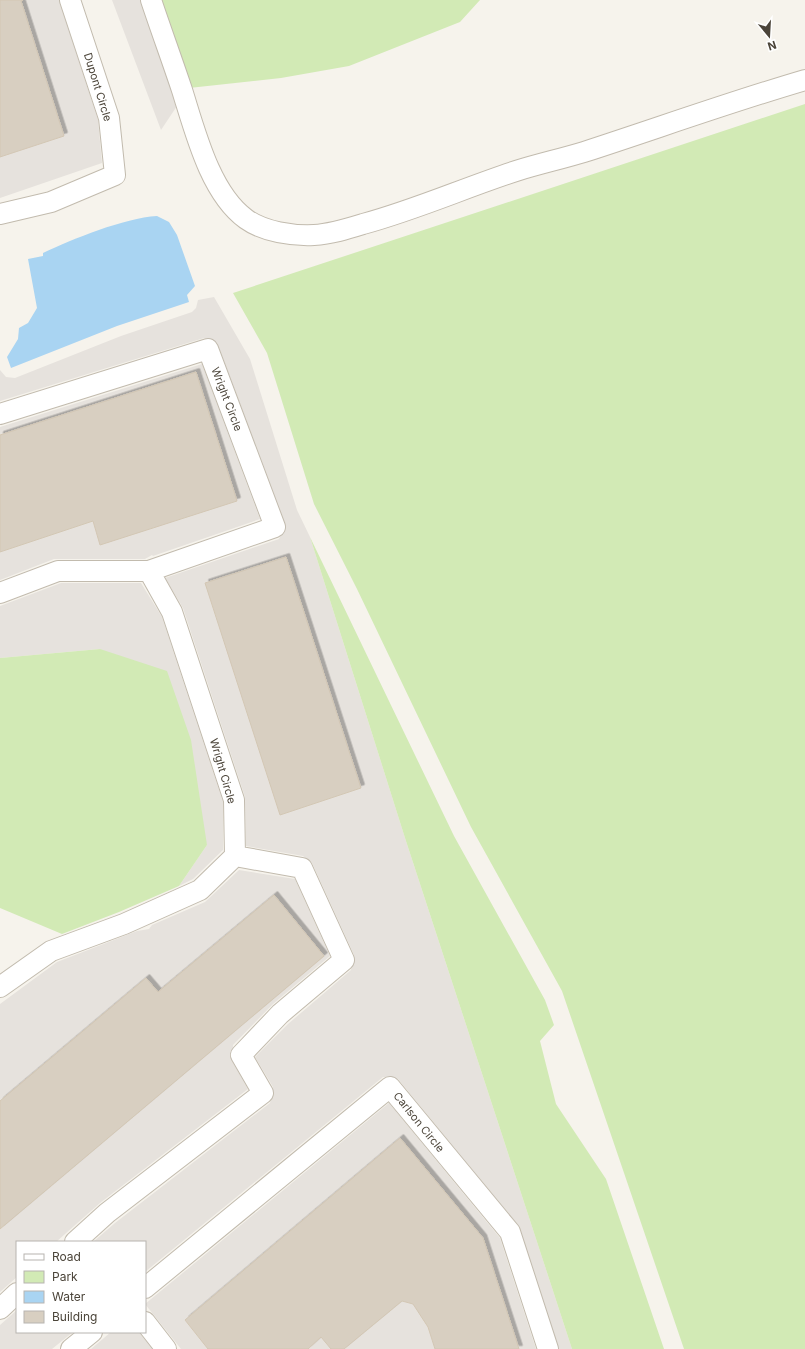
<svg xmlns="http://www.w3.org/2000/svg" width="805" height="1349" viewBox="0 0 805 1349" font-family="Inter,sans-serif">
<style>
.industrial{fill:#e6e2dd}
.green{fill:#d2eab5}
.water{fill:#a9d4f2}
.building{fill:#d8cfc1;stroke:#d3c7b4;filter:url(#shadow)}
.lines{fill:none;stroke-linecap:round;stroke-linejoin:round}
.minor-casing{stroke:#c2bbae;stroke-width:22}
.minor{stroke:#fff;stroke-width:20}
.labels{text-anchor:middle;stroke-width:4;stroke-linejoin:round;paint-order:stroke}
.street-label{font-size:11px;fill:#4b4439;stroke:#fff}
</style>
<defs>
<filter id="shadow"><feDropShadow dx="3.5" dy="-3.5" stdDeviation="0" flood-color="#0004"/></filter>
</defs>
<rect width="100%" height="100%" fill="#f6f3ec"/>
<!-- industrial -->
<path class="industrial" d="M0 0H59L98 120 102 163 0 198Z
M112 0H159L189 88 161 130Z
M214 297 250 359 297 510 310 537 405 838 572 1349H559L518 1225 398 1079 383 1077 145 1272V1242H93L115 1223 270 1103 273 1087 255 1057 288 1024 351 970 354 955 312 863 303 856 246 846 245 797 183 608 165 578 279 539 285 524 218 345 204 338 0 401V370L6 377 15 378 121 336 192 312 196 308 198 300Z
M202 364 260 519 153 556 152 555 145 559H54L0 580V427Z
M61 583H141L162 617 223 802V850L193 879 179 886 207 845 100 649 0 658V606Z
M239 870 295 879 330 956 273 1004 233 1045 232 1061 248 1089 100 1203 56 1242H17V1277L0 1292V1004L57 962 137 931 149 929 152 925 205 902Z
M389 1103 500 1238 536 1349H181L145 1304Z
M17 1310V1332H73L52 1349H0V1325Z
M111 1332H139L152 1349H91Z"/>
<!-- green -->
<path class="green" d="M159 0H480L460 22 349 66 281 78 189 88Z
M805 104V1349H684L562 991 471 827 357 589 314 504 267 353 233 293Z
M310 537 454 836 545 1000 554 1025 540 1041 556 1104 606 1179 664 1349H572L405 838Z
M100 649 167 671 191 740 207 845 179 886 119 912 62 934 0 908V658Z"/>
<!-- water -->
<path class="water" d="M157 216 169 222 177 235 195 286 187 295 189 302 117 326 11 368 7 357 18 339 19 328 28 323 37 308 28 259 43 256V253C73 239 124 218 157 216Z"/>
<!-- building -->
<path class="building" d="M0 0H23L21 1 64 136 0 157Z
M196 372 237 501 100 545 93 521 0 552V435Z
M286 557 361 788 280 815 205 583Z
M274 895 324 956 0 1229V1101L146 978 158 992Z
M400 1138 483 1238 519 1349H435L428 1327 413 1304 402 1301 344 1349H331L321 1337 308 1349H208L185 1320Z"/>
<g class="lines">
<!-- minor casing -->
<g class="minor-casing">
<path id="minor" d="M151 0C161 30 172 60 182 90 195 131 210 193 246 219 264 232 293 236 314 235 331 234 347 229 363 224 415 210 464 188 516 171 538 164 561 159 584 152 658 128 730 102 805 80
M0 214 51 202 115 175 109 118 70 0
M0 414 208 349 275 527 149 571H58L0 593
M0 987 51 951 124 924 200 890 235 856 234 800 172 612 149 571
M75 1242 107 1213 263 1093 241 1055 280 1014 344 960 302 868 235 856
M145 1288 390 1087 510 1232 548 1349
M0 1309 17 1293
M145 1322 166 1349
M71 1349 92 1332"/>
</g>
<!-- minor -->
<use href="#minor" class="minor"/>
</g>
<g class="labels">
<!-- street labels -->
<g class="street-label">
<text transform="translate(98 87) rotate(73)" y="4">Dupont Circle</text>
<text transform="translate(227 399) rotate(69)" y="4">Wright Circle</text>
<text transform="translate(223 771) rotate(74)" y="4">Wright Circle</text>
<text transform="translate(419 1122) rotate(51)" y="4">Carlson Circle</text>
</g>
</g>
<!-- legend -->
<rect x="16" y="1241" width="130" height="92" fill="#ffffff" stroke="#b7b4b0"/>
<rect x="24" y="1254" width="20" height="6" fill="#ffffff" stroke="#b7b4b0"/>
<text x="52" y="1261" font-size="12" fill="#4b4439">Road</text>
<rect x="24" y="1271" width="20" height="12" fill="#d2eab5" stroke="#b7b4b0"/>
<text x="52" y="1281" font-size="12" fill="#4b4439">Park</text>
<rect x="24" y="1291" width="20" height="12" fill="#a9d4f2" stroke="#b7b4b0"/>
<text x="52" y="1301" font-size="12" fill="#4b4439">Water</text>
<rect x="24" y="1311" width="20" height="12" fill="#d8cfc1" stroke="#b7b4b0"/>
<text x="52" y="1321" font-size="12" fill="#4b4439">Building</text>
<!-- north arrow -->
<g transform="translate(769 36) rotate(162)" stroke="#ffffff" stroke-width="3" paint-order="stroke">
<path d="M0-3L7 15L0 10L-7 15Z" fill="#4b4439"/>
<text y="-6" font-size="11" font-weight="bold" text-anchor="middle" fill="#4b4439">N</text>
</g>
</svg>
